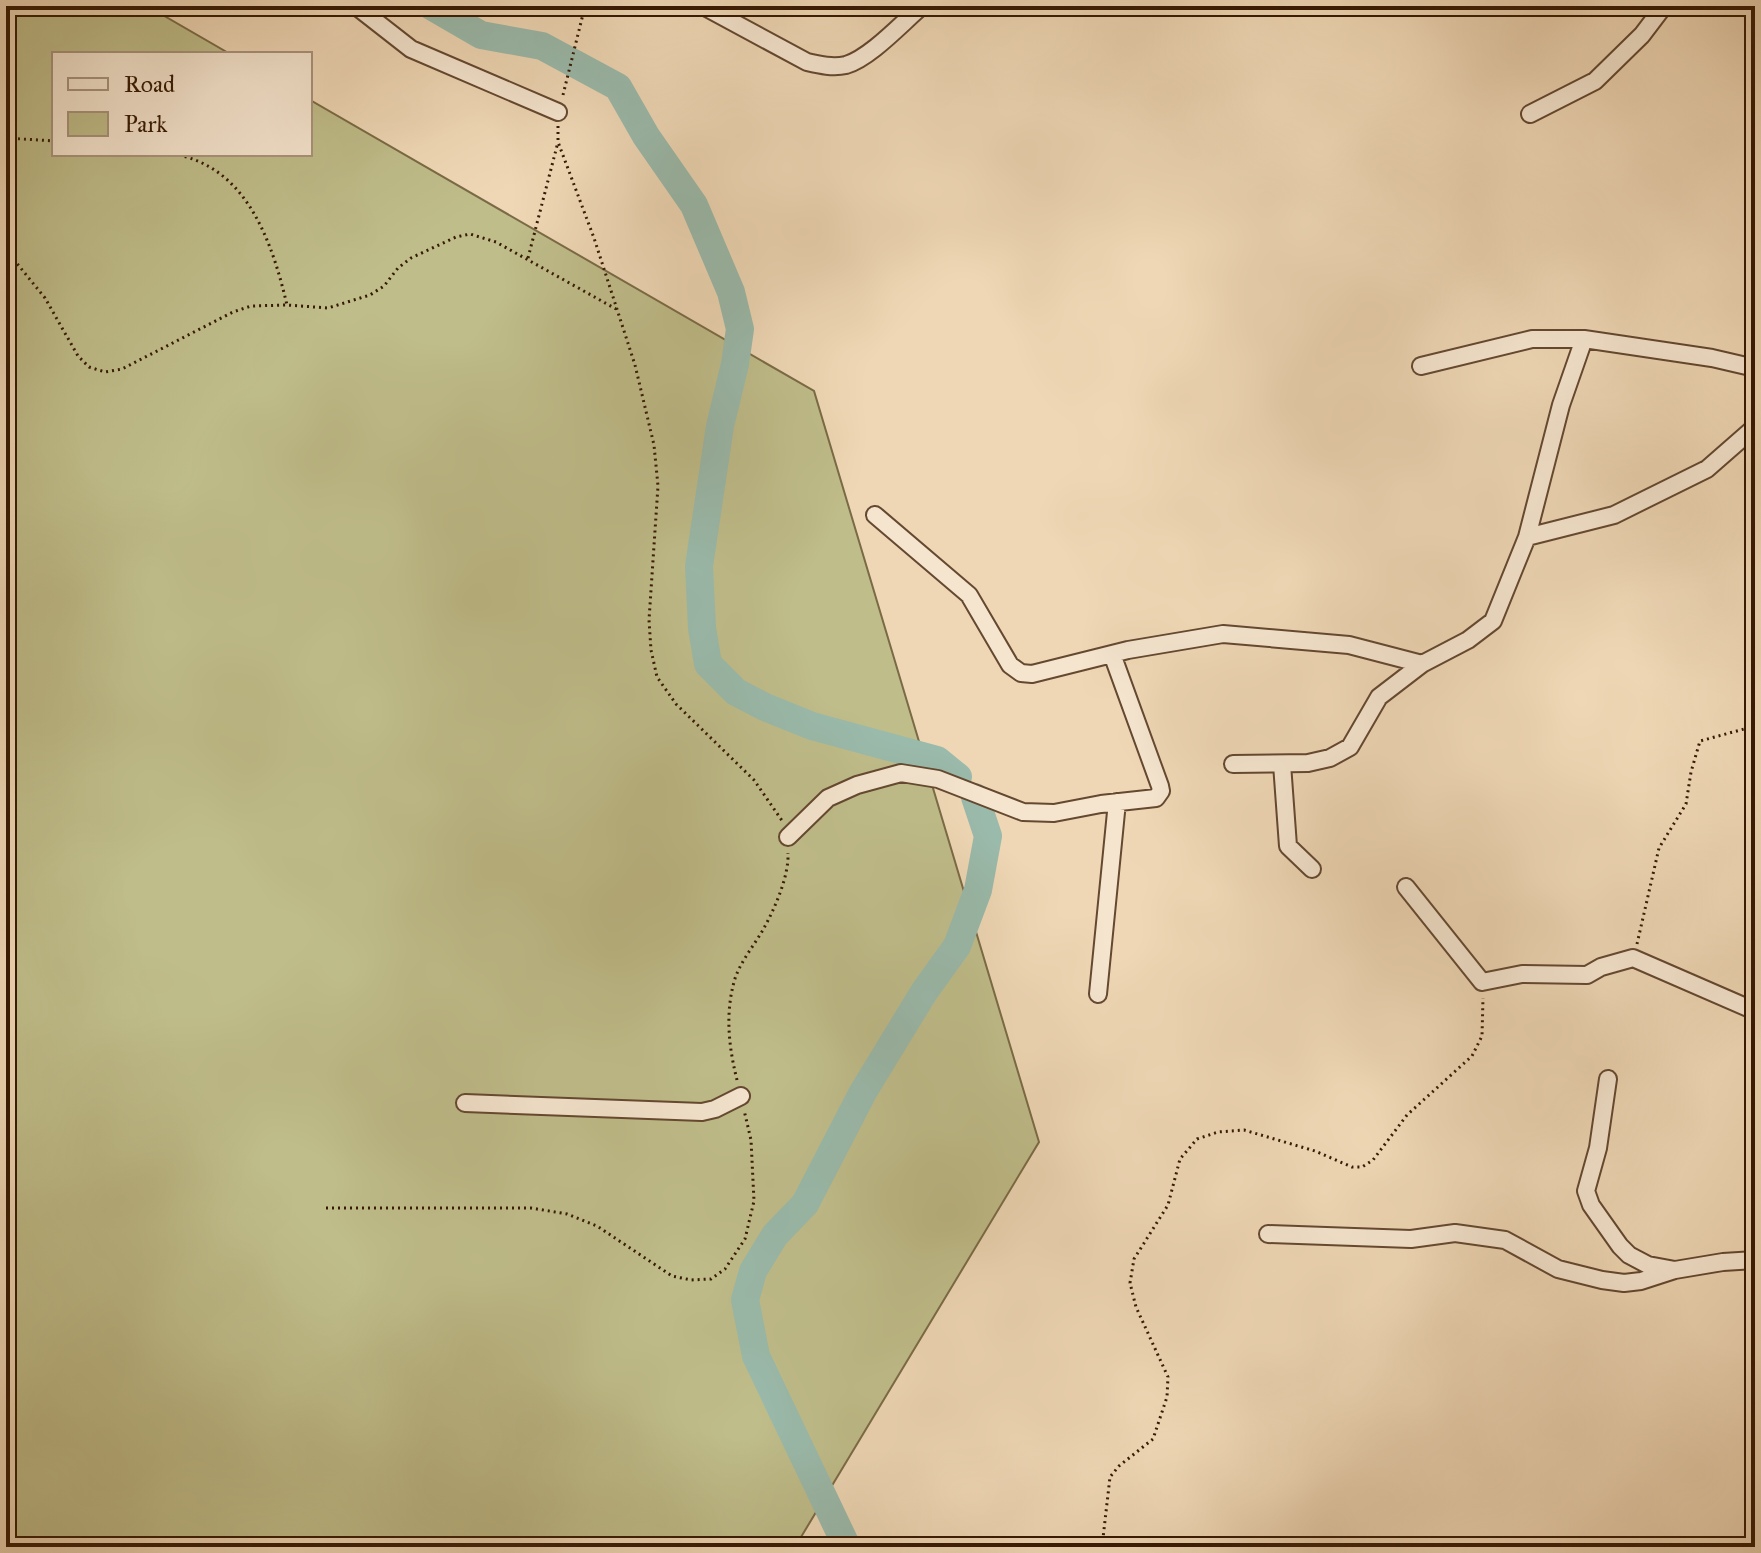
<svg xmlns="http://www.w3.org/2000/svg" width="1761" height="1553" viewBox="0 0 1761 1553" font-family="'IM FELL Great Primer',serif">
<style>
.green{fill:#bfbd8a;stroke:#7a6b46;stroke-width:2}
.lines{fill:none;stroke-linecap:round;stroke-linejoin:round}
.river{stroke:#9abaab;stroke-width:28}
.minor-casing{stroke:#644830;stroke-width:20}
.path{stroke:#361903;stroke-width:3;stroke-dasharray:2 4;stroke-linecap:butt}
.minor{stroke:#f5e5cf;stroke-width:16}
</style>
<rect width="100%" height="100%" fill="#efd7b5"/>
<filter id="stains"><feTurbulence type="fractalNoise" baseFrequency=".0025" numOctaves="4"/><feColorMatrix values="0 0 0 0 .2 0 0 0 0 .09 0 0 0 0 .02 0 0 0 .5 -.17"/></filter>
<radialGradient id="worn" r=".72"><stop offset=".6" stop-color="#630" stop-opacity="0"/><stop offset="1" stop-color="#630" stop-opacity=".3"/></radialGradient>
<!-- green -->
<path class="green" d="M6 6H147L230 54H54V154H310V100L814 391 1039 1142 795 1547H6Z"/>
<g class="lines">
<!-- river -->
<path class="river" d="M431 6 481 35 542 46 618 87 646 136 694 205 731 292 740 329 735 364 720 426 699 566 702 628 708 664 736 692 765 707 812 726 937 760 958 777
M847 1547 756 1356 745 1300 753 1271 775 1235 805 1204 863 1092 924 992 957 946 978 890 988 836 975 797"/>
<!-- minor casing -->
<g class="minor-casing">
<path id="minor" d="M356 6 411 49 558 112
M703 6 807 62C820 65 833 68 846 65 870 58 902 23 922 6
M1750 6 1755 9
M1530 114 1595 81 1642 35 1664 6
M1421 366 1532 339H1584L1712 358 1755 368
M875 515 969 595 1010 665 1021 673 1032 674 1128 650 1223 634 1349 645 1422 664
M1527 537 1614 515 1707 469 1755 427
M1233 764 1308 763 1330 758 1350 747 1379 697 1422 664 1468 640 1493 621 1527 537 1561 405 1584 339
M1282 764 1288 846 1312 869
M788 837 828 798 857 785 901 773 938 779 1023 812 1054 813 1101 804 1156 798 1161 791 1160 786 1112 654
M1406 887 1482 982 1522 974 1587 975 1601 967 1633 958 1755 1011
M1098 994 1117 802
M1608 1079 1598 1148 1586 1191 1591 1205 1620 1246 1629 1255 1648 1265 1675 1270 1723 1262 1755 1260
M465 1103 702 1112 715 1109 741 1096
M1268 1234 1411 1239 1455 1233 1505 1240 1558 1269 1602 1280 1624 1283 1641 1281 1675 1270"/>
</g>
<!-- path -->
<path class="path" d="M6 10 10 6
M563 95 585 6
M558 126V142L594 238 635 365 654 445 658 486 649 620 651 650 657 677 676 704 754 780 783 822
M6 138 54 141
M173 154C247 166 272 242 287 305
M6 250 45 298 78 356 89 367 105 372 122 369 233 312 251 306 287 305 328 308 370 295 384 286 398 268 411 258 456 237 470 234 496 242 616 309
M528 258 558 142
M1637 944 1659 848 1686 804 1691 772 1700 741 1755 726
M737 1080C729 1048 725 1015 734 982 739 963 754 946 764 928 775 908 789 876 788 853
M326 1208H531L567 1214 597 1226 672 1276 691 1280 711 1279 725 1269 745 1239 754 1201 751 1140 744 1110
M1102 1547 1110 1477 1119 1466 1153 1439 1167 1397 1168 1377 1136 1307 1130 1283 1134 1259 1168 1205 1180 1159 1197 1139 1218 1132 1244 1130 1315 1151 1352 1167H1362L1373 1160 1407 1115 1472 1056 1482 1036 1483 998"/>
<!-- minor -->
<use href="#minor" class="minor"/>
</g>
<!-- margin -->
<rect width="1761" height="1553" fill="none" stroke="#efd7b5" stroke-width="32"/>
<rect x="8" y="8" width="1745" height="1537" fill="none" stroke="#361903" stroke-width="4"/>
<rect x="16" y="16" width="1729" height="1521" fill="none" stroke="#361903" stroke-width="2"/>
<!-- legend -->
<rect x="52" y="52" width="260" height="104" fill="#f5e5cf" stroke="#a9937d" stroke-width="2"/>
<rect x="68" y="78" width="40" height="12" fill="#f5e5cf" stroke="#a9937d" stroke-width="2"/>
<text x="124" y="92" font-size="24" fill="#361903">Road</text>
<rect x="68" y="112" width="40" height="24" fill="#bfbd8a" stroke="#a9937d" stroke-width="2"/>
<text x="124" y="132" font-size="24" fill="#361903">Park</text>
<rect width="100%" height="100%" filter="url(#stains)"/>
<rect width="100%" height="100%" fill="url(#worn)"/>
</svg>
